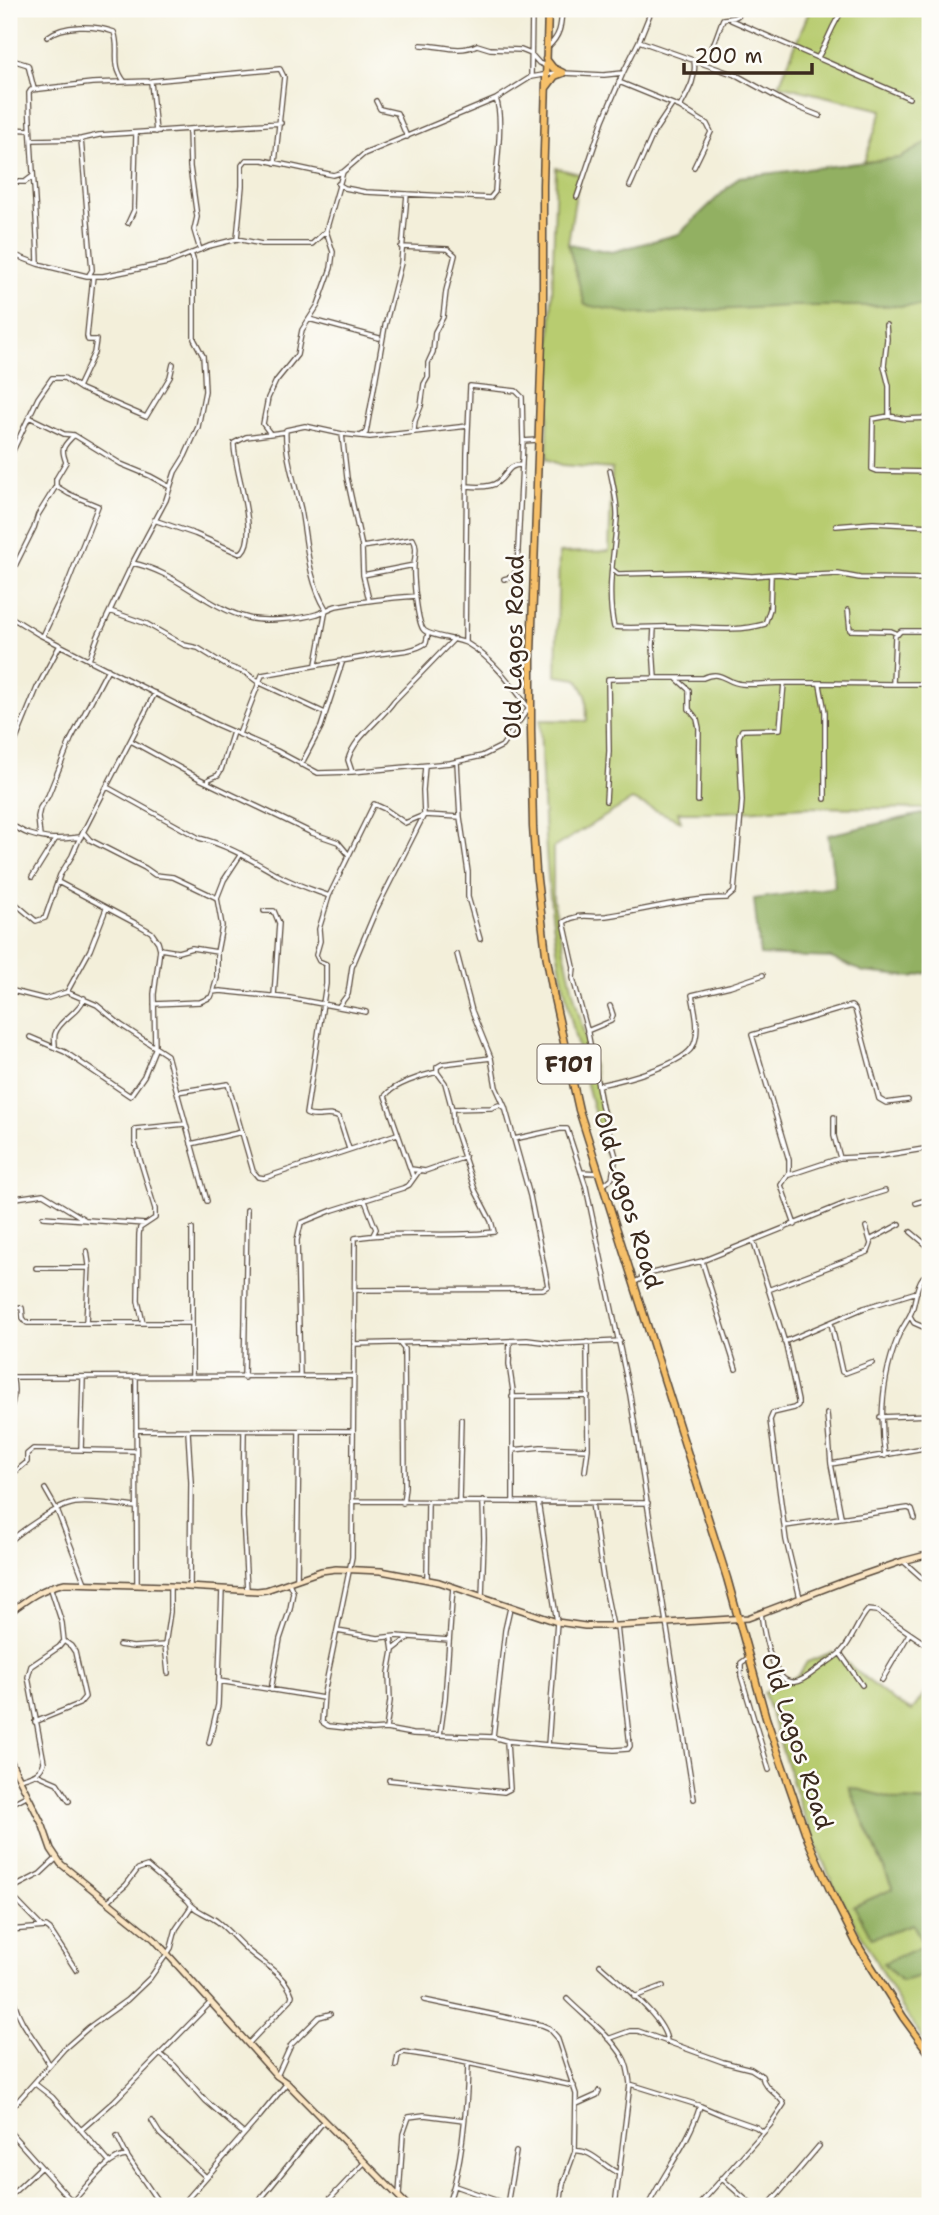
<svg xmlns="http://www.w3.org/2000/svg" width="939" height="2215" viewBox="0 0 939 2215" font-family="'Shantell Sans',sans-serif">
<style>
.green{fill:#b8cc6f;stroke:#7a7b46;stroke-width:2}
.forest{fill:#92b062;stroke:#666d40;stroke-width:2}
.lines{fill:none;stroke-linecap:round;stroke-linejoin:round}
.street-casing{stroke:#57483a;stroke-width:6}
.secondary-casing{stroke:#57483a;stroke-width:8}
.primary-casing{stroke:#57483a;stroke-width:9}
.street{stroke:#fff;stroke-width:3.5}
.secondary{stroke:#fbe6c4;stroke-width:5}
.primary{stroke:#f6c06b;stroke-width:6}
.labels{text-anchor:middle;stroke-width:5;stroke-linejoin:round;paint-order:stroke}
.shield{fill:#fdfcf7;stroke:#75695f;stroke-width:2}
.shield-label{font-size:23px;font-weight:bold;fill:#3b2a1e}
.street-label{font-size:24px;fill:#3b2a1e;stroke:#fdfcf7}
</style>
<rect width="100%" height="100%" fill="#fdfcf7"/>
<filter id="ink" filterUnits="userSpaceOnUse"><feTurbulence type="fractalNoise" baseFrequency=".0143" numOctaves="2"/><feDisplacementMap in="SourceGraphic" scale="14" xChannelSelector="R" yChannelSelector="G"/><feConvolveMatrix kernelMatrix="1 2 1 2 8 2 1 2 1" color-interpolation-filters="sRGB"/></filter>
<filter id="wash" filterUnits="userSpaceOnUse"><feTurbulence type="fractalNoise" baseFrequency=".00686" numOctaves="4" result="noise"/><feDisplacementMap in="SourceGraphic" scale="28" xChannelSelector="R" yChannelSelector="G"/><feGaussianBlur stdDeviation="1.57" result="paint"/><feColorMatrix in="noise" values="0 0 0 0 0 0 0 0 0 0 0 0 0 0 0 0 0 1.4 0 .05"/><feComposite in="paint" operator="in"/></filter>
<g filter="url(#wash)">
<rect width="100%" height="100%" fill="#f3efda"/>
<!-- green -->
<path class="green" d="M810 9H927L930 27V141L900 158 864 162 882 110 779 85Z
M556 168 579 174 568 244 585 305 930 306V809L806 807 724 812H678L681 821 632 800 553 848V899L573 991 606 1118V1156C584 1074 561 991 551 906 544 844 542 782 540 720L587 721 586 695 577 679 556 676 559 553 609 551 612 469 562 465 547 459Z
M833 1652 892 1700 912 1711 930 1685V1802L898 1800 849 1788 893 1889 854 1906 913 1924 924 1946 884 1964 901 1981 930 1974V2050L898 2001 832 1882 801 1808 764 1693 799 1675 807 1662Z"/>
<!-- forest -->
<path class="forest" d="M930 141V306H792L635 314 585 305 568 244 612 252 679 234 739 177 900 158Z
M930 812V972L912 977 864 972 831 958 760 955 754 899 835 887 828 835Z
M849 1787 898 1800 930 1802V1974L901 1981 883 1963 924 1946 913 1924 872 1938 854 1906 893 1889Z"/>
</g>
<g filter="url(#ink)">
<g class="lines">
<!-- street casing -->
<g class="street-casing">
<path id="street" d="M731 20 909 98
M47 37C63 24 95 25 114 32 121 50 110 64 125 82
M639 41 738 76 787 103 820 116
M421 45C441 45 458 54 477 45L490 49 521 50 531 54 539 63 546 66
M548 47C561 35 561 25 562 9
M818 57C828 42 832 23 844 9
M9 59 28 65 34 89
M694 61C697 78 688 92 680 107L707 124 711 132 694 167
M700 62C713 54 717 33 723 19 731 17 738 20 742 9
M563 73 604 75 623 73 639 41 652 9
M531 77 532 9
M151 82 156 132
M619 82 680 107
M376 101 380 109 397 113 407 137
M9 129 30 130
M189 129 190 167 197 217 194 230 200 250
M81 139 92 270 89 275
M32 140 81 139 99 135 281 123
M9 182H25L33 176
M338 184 345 188 365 192 490 198 495 192C496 169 504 118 496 99
M630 186 654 132 672 105
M577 197 603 120 623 73
M128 223 134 210 136 134
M237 239 242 186V165L246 160H263L333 175 343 172 364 154 496 99 531 77 555 73
M401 247 448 249 455 255 446 291 443 317 435 332 433 352 428 363V377L424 384 421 406 415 421 414 430
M9 253 38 264 87 276H103L168 263 209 246 237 239 262 244H312L326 231 343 172
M38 264C37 207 30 150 29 93L31 90 92 83 151 81 280 69 284 77 275 163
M309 319 379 338
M886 325 887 339 884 366 889 386V416
M78 387 94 353 96 340H88L87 336 93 276
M29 417 64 434 74 435 121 464 150 476 170 487
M930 418 905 419 889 416 873 419 872 469 877 471 930 472
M269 432 263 424 268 398 276 381 297 355 302 330 318 305 331 268 333 252 326 231
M342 434 347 478 362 547 363 575 369 600
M362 435 366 433 385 326 401 263 407 194
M9 459 38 398 52 378H64L81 389 146 417 170 377 173 364
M610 470C613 486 618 502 617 518 614 555 606 591 614 627 635 629 656 626 676 627 708 627 733 633 765 624L770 609 771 575
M468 486C477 487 490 488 498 482 508 474 508 464 522 465
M154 520 195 534 238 553 242 552C260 535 233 467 234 443L246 437 285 432
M836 526 873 523 930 526
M362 547 413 539C418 547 415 555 414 565 413 577 417 620 423 629 428 637 458 638 468 644 493 659 511 684 528 707
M132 563C175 571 206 607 248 618 263 622 302 619 317 614 324 612 329 608 336 606 363 601 389 598 416 596
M612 569 618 574 697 572 752 576 779 574 795 576 838 574 860 578 930 579
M363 575 414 565
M9 578 34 528 38 515 56 486V479L66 462C60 447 64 446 74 435
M504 579 512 577 517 570 523 441 537 440
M848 610 850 630 891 631 898 634
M110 611 147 624 184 645 198 648 227 666 246 673 258 682 325 713
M9 616 38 634 215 724 277 751 318 773 352 772 450 763 482 756 502 746 530 706
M9 629 13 620
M43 636 67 585 98 506 69 494 56 486
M465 642 467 453 470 386 516 391 522 397 523 441
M89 660 98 636 134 560 166 500 175 472 185 456 198 427 205 391 204 370 203 356 194 339V262L191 253
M316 664 326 609C308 580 307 542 301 510 296 488 284 451 286 430L305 426 342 434 370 437 468 426
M677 679 689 690V709L697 719 699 728 698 801
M784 683H819L820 685 825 712V799
M819 683 893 684 895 636 901 631H930
M893 684H930
M239 734 262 675 364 657C383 650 409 655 426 643L428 634
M131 741 200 779 312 833 338 842 348 854
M9 751 15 742 37 688 60 645
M457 762 460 817 468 872V897L480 939
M301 765 321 727 343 660
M352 772 348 760C354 737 381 720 394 701L454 639
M208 782 209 779 218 775 221 770 233 732
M107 787 199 838C228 845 253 861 278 875 294 884 311 889 329 896
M606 801 609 751 608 679 655 678
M9 825C17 827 22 832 29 834 51 841 59 839 81 837
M83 832 90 840 145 868 155 875 173 877 217 898
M40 837 38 817 40 808 48 796 71 739 108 669
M32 877 55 840
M9 898 36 921 45 918 60 875 72 856 78 842 155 693
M264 911H274L279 923 274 996
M160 949 178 952 192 948 217 952 222 926 217 898 224 880 241 854
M9 990 45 999 67 992 97 1005 121 1025 167 1055 177 1092 228 1084 253 1171 258 1177 264 1178 397 1134
M67 992 90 950 106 909
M213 992 217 978V953
M154 1004 200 1002 211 997 213 992 220 991 290 998 366 1012
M339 1006 348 994 352 967 376 910 424 815 423 790 425 766
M587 1031 611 1021 613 1015 610 1006
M30 1037 65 1052 130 1096 144 1076 155 1049 154 994 160 949 158 942 151 932 135 923 58 882
M55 1046C55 1042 54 1038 55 1034 59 1020 80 1012 84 998
M437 1072 445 1083 452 1109 453 1124 475 1190 491 1221 494 1232C448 1238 401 1230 355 1238L352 1557 324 1693 322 1722 328 1726 346 1728 372 1730 386 1729 413 1734 493 1737 507 1741 548 1745 614 1750 628 1749 630 1746 617 1626
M437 1072V1067L442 1064 491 1058
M599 1085C619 1081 686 1065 694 1044 700 1030 695 1010 692 995L730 986 763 975
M177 1092 207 1201
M452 1109 491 1108 499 1105 505 1107
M834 1117V1136L840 1158
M514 1139 560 1129H567L586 1187 630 1395 694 1799
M191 1144 242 1132
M349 1149 339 1118C328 1111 316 1120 306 1114L326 984V964L319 961 316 955 320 941 319 929 329 896 374 804 385 809 405 823 424 815 460 817
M411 1169 425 1171 465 1157
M581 1172 598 1173
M789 1175 840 1158 880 1156 930 1148
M413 1177 385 1096C392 1085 424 1075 437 1072
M604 1185 612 1178 616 1157 602 1108 588 1033 573 978 574 967 564 922C580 912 589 918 606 916 647 910 687 898 727 898L734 892 742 801 739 737 742 730 780 729 784 683C770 683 755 685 742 684 725 683 722 669 703 678H655L653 646 654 628
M9 1199 43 1194 84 1219
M365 1201 376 1229 373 1235
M916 1203 930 1199
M43 1217 145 1224
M795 1225 781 1185 789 1173V1160L752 1035 851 1006 855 1009 879 1099 886 1103 908 1100
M911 1232 930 1248
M753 1240 786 1346 798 1401V1405L794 1408 773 1413 770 1420 786 1540 800 1598
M870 1240 900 1224
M702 1261 736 1369
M36 1268H89
M927 1275 930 1269
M635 1282 652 1273 702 1261 846 1203 885 1191
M356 1290 543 1289 548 1286 530 1196 505 1107 496 1087 491 1058 472 1011 457 954
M768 1290 868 1252 871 1244 866 1227
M9 1306 22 1308 23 1318 27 1323H192
M910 1316 914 1323 930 1330
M86 1323 89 1265 87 1251
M143 1323 138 1301 139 1234 140 1228 155 1218V1209L135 1143V1129L185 1124
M831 1323 842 1372 845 1373 872 1363
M510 1341 509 1364 513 1391V1502
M784 1342 864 1308 917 1292
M354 1344 426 1342 466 1343 527 1340 559 1344 620 1341
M400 1344 404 1349 405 1487 403 1503
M9 1372C16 1381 15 1401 9 1411
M136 1376 137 1584
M300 1376 297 1240 301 1223 333 1210 403 1188 409 1185 419 1171
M12 1377 354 1376
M192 1377V1229
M244 1378 247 1210
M512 1397 588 1396
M827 1414 831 1464 841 1516
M880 1417 930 1415
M136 1430 352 1431
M188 1432 191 1482 190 1587
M244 1432 243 1517 247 1591
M81 1450 83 1378
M513 1450 541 1447 588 1449
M885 1456C879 1415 882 1377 898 1337 901 1329 907 1322 911 1313 916 1302 915 1287 923 1277L930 1276
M831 1464 930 1447
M585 1471 588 1449 587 1342
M9 1477 27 1462V1454L33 1449 136 1451
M45 1489 57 1510 85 1583
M352 1501 648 1503
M459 1501 461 1419
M538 1502 557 1622 548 1745
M592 1503 603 1578 613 1626
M785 1526 908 1508 912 1510 915 1519
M9 1542C24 1529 56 1506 75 1503 94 1501 117 1505 136 1507
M903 1561 930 1585
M297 1579 299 1431
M427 1579 428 1502
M482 1597 484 1539 483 1501
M761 1613C763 1629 772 1686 795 1682 804 1681 812 1673 819 1668 826 1663 835 1658 841 1652 853 1640 857 1622 868 1610L877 1611 930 1647
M337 1631 378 1638 396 1636 449 1640
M119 1645 133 1647 165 1645
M394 1649 407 1639
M840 1653 862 1685
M748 1658 741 1663V1676L769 1770
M168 1673 165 1645 170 1612V1586
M882 1680 909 1634
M219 1681 323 1698
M271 1690 280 1639 290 1609 293 1592 289 1583
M929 1703 930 1701
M35 1722 79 1704 85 1697 75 1652 71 1646 64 1641
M386 1729 390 1701 389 1673 393 1651 391 1637
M440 1735 445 1699 453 1587
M493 1737 505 1630 510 1608
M209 1743 218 1705 222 1589
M36 1774 57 1783 69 1801
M20 1779C30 1776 41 1774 44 1762L28 1677 31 1666 59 1647 64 1641 62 1623 50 1586
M389 1780 504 1792 510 1789 507 1742
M9 1805 28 1795
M9 1890 40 1874 57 1858
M9 1893 41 1926
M108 1901 126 1885 138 1869 147 1866 188 1901C194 1911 208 1914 218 1922 228 1930 237 1941 246 1949 262 1963 285 1975 292 1995L291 1999 249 2043
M9 1930 46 1927 50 1930 76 1970
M600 1965C618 1982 666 2018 667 2042
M9 1983C12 1996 15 2009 22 2021 30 2036 42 2049 49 2064
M634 1997 663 1986
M567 1999C585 2017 610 2035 623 2057 628 2065 629 2075 630 2084L615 2206
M424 2000 542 2025 549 2028 557 2037 576 2094 575 2151 563 2184 560 2206
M608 2039 630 2031H638L723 2062 751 2069 762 2076C764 2089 777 2092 784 2104L770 2125 698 2206
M160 2054 174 2065 206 2101 244 2134
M396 2066 398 2055 404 2052 449 2059 574 2086
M277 2076 291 2045 319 2017 330 2014
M34 2083 52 2097 109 2162
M630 2084 701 2106 722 2115 756 2127 763 2132
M577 2104 597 2095 599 2091
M9 2111 64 2049 88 2028 127 2000 150 1978 171 1948 176 1929 191 1907
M152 2121 160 2134 206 2177
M81 2130 114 2101 211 2002
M9 2131 76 2206
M117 2136 127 2156
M575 2151C591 2149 604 2167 618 2173
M721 2178 753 2206
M455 2186 512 2206
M399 2195 403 2134 409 2117 424 2115 464 2120
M9 2197 41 2167
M72 2202C86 2188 108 2156 127 2156L161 2206
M507 2205 516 2152
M181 2206 260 2116 287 2083
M255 2206 324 2121
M323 2206 365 2162
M447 2206C462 2170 467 2105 468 2065
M648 2206C664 2172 689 2143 700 2106
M768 2206 819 2146
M919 2206 930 2195"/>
</g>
<!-- secondary casing -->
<g class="secondary-casing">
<path id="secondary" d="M9 1613C27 1599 42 1588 65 1583L170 1586 257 1591 266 1590 321 1571 336 1569 381 1571 439 1582 557 1622 585 1626H617L748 1618 845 1581 903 1561 930 1554
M9 1758 43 1826 51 1849 61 1864 154 1939 277 2076 287 2083 408 2206"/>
</g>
<!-- primary casing -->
<g class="primary-casing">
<path id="primary" d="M548 9 543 185V313L531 654V730L533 827 536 871 546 954 554 998 579 1110 727 1578 766 1718 808 1840 831 1892 857 1944 903 2017 930 2054
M546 59 553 68 563 73
M546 88 555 76 563 73"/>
</g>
<!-- street -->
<use href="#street" class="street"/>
<!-- secondary -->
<use href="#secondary" class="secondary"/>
<!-- primary -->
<use href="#primary" class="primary"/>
</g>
</g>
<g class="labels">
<!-- shield labels -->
<rect class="shield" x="537.5" y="1044.5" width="63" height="39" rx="5"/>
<g class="shield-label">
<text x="569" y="1072">F101</text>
</g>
<!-- street labels -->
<g class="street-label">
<text transform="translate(514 647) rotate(-89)" y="8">Old Lagos Road</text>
<text transform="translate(628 1200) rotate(73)" y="8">Old Lagos Road</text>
<text transform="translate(797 1741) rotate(72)" y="8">Old Lagos Road</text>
</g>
</g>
<!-- margin -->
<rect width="939" height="2215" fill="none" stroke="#fdfcf7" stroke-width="35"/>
<!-- scale -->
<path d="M684 63v10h128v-10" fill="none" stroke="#3b2a1e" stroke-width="3.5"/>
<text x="694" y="63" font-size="21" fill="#3b2a1e" stroke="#fdfcf7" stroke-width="5" paint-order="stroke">200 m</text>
</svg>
